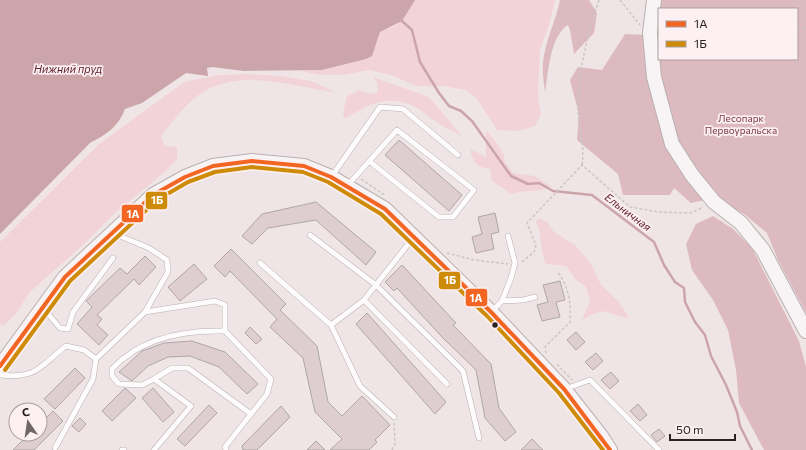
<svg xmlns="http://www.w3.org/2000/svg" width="806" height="450" viewBox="0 0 806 450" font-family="Commissioner,sans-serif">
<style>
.green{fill:#f2d4d8}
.forest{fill:#dcbac0;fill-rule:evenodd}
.water{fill:#cca5ab}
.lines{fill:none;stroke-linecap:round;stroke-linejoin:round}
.stream{stroke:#cca5ab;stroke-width:2.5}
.building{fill:#deced1;stroke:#afa6a7}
.lane-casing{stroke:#b9b0b1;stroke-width:6}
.secondary-casing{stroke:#b9b0b1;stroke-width:16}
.path{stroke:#cbc7c7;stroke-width:1.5;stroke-dasharray:3 2;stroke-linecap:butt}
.lane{stroke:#fdfbfb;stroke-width:5}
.secondary{stroke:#f8f3f4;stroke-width:14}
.bus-1-casing{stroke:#fdf0f2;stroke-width:7}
.bus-2-casing{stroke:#fdf0f2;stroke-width:7}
.bus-1{stroke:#f26522;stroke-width:4}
.bus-2{stroke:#ce8b07;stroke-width:4}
.bus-dot{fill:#292122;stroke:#fdf0f2;stroke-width:1.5}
.labels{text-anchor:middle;stroke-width:3.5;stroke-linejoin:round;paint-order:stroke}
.park-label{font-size:10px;fill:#7c3948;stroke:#fdf0f2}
.water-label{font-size:11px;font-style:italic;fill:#602131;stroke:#fdf0f2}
.line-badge{stroke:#fdf0f2;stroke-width:1.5}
.badge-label{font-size:11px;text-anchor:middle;font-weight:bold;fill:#fff}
</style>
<rect width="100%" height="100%" fill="#f0e5e6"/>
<!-- green -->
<path class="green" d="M415 0H555L549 25 540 50 538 96 541 114 535 126 519 131 497 130 477 99 466 90 443 86H416L391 75 370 70 343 75H320L300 71 322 70 366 59 378 40 380 32 397 25Z
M246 74 280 76 311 81 335 92C289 86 237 66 196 97 183 107 172 123 161 136L165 146 177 147V159L167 170 114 214 84 244 29 293 16 314 3 326 0 324V242L99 144 184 82 220 75Z
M373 77 429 97 462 136C453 131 443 127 435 121 428 118 424 111 417 108 391 93 368 104 345 119L343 113 347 96 359 90 371 94 378 92 377 83Z
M486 130 496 142 504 155 505 162 513 173 535 176 552 187C538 192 525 190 511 194L492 181 490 169C476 167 473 163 470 149L486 157Z
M539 218 547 222 554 232 575 245 591 264 601 285 619 302 629 318C603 315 610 304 582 320L590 301 586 287 575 279 566 266 546 264C539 250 543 235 536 222Z"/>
<!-- forest -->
<path class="forest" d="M560 0H589L597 13 594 33 574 54 570 30 568 25C550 36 548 74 545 93 544 83 542 72 543 62 545 41 556 21 560 0Z
M659 0H806V313L778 260 767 233 744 214 719 200 692 168 677 139 658 69 655 25ZM659 9H797V59H659Z
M625 34 646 35 659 110 705 200 691 203 674 188 670 195H623L618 174 577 140 579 114 570 80 578 67 602 70Z
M713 216 733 229 752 248 799 341 806 367V450H764L739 403 736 370 728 330 713 300 692 270 686 244 696 224Z"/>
<!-- water -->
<path class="water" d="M0 0H415L402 21 380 32 372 56 366 59 322 70 244 71 212 67 207 68 208 76 186 73 142 103 125 109C118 127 107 134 90 143L0 234Z"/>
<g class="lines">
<!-- stream -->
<path class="stream" d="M402 21 412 30 420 62 439 93 449 106 461 111 472 121 511 176 528 184 539 183 553 191 592 195 654 242 664 265 675 282 684 288 685 302 695 322 705 335 711 356 726 385 737 412 740 426 752 450"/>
</g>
<!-- building -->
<path class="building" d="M399 140 462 195 449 211 385 155Z
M316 202 376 252 366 265 316 220 268 228 252 244 242 236 262 214Z
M495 213 499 232 491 234 494 249 476 253 472 237 482 234 478 217Z
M231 249 286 304 280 310 317 346 328 402 342 416 362 396 390 425 375 440 377 442 369 450H330L342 439 315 412 303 358 270 327 277 319 230 271 225 277 214 266Z
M145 256 156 267 139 285 134 279 97 315 102 319 97 325 108 335 99 345 77 324 92 307 86 301 120 268 127 274Z
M194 264 207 279 180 301 168 287Z
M402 265 456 323 453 325 491 364 499 408 516 432 505 441 485 418 476 370 442 337 397 288 394 291 385 282Z
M560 281 565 300 556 302 560 317 542 321 537 305 548 302 543 285Z
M367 313 446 402 435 414 356 324Z
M250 327 262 339 256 344 245 333Z
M576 332 585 342 576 350 567 340Z
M192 341 225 352 258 384 247 394 219 367 190 356 168 357 148 366 132 381 119 372 142 351 164 343Z
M596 353 603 361 593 370 585 362Z
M75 368 85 378 55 409 44 399Z
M611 372 619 381 610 389 601 380Z
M125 388 136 398 112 421 102 411Z
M153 388 174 412 163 422 142 398Z
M638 404 647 415 640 421 630 411Z
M209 405 217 413 185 446 177 439Z
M281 406 290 417 257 450H243L242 446Z
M53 411 63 421 34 450H13L29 434H40V424Z
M80 418 86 424 79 432 72 426Z
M659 429 665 436 657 442 651 435Z
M532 439 543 450H521Z
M316 441 325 450H307Z"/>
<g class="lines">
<!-- lane casing -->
<g class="lane-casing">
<path id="lane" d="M332 176 380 107 403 109 458 155
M348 185 397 130 474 190 453 217H439L369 161
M115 234 149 248 167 260 168 272 145 312
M310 235 376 285 463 371 479 438
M413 238 364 300 447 384
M260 263 331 325 360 386 394 417
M502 301 511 278 515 263 508 236
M44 309 60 328 68 329 73 312 113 258
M492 311 502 301 523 300 535 297
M331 325 364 300
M0 375C37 379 39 367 66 346L84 350 96 359 145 312 215 301 225 305V331L271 379 267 394 251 414 188 368H172L154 379 191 406 154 450
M154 379 142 385 119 384 112 376V369C141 337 184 330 225 331
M565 389 590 380 659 450
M55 448 93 379 96 359
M122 450H124
M226 450 225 447 251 414"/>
</g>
<!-- secondary casing -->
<g class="secondary-casing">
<path id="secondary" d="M654 0 650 33 654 77 672 144 692 175 714 202 741 223 763 250 806 331
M0 366 65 277 153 195 185 177 213 166 252 161 304 166 331 177 385 209 491 312 564 389 601 436 610 450"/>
</g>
<!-- path -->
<path class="path" d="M620 0 640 25
M797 27 806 28
M582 165C585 146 579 130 578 111 578 72 587 36 599 0
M361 179 386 196
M447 253 474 260 508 264
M522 262 534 252 536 245 527 223 582 165 630 207 658 212 691 213 703 207
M546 353 545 347 570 322C571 301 569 287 557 271
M557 364 572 380
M392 450 395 444 394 423"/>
<!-- lane -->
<use href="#lane" class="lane"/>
<!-- secondary -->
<use href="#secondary" class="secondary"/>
<!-- bus-1 casing -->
<g class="bus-1-casing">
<path id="bus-1" d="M0 366 65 277 153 195 185 177 213 166 252 161 304 166 331 177 385 209 491 312 564 389 610 450"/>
</g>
<!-- bus-2 casing -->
<g class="bus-2-casing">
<path id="bus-2" d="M5 370 70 281 157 200 188 182 215 172 252 167 303 172 328 182 381 214 487 316 559 393 603 450"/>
</g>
<!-- bus-1 -->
<use href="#bus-1" class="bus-1"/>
<!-- bus-2 -->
<use href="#bus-2" class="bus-2"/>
</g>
<!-- markers -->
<circle class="bus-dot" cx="495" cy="325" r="3.5"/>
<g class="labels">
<!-- park labels -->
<g class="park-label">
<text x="741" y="122">Лесопарк<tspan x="741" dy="12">Первоуральска</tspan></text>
</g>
<!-- water labels -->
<g class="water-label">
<text x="68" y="73">Нижний пруд</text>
<text transform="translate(628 212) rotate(37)" y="4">Ельничная</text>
</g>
</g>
<g class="line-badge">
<rect x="145" y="191" width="23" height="19" rx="4" fill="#ce8b07"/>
<rect x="121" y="204" width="23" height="19" rx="4" fill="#f26522"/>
<rect x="438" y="271" width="23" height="19" rx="4" fill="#ce8b07"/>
<rect x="465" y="288" width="23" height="19" rx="4" fill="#f26522"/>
</g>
<g class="badge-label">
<text x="157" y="204">1Б</text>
<text x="133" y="218">1А</text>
<text x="450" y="284">1Б</text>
<text x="476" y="302">1А</text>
</g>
<!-- legend -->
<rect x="658" y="8" width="140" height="52" fill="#fdf0f2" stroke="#a89d9f"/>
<rect x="666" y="21" width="20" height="6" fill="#f26522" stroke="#a89d9f"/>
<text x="694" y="28" font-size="12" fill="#292122">1А</text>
<rect x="666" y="41" width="20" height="6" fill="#ce8b07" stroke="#a89d9f"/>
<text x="694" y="48" font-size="12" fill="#292122">1Б</text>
<!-- north arrow -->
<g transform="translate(28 422) rotate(347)"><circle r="19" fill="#fdf0f2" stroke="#a89d9f"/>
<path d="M0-3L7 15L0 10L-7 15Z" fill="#6f6667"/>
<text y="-6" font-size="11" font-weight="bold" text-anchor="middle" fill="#292122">С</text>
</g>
<!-- scale -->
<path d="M670 434v6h65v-6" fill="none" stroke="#292122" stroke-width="2"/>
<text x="676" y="434" font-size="12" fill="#292122" stroke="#fdf0f2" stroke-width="3" paint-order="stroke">50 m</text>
</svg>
